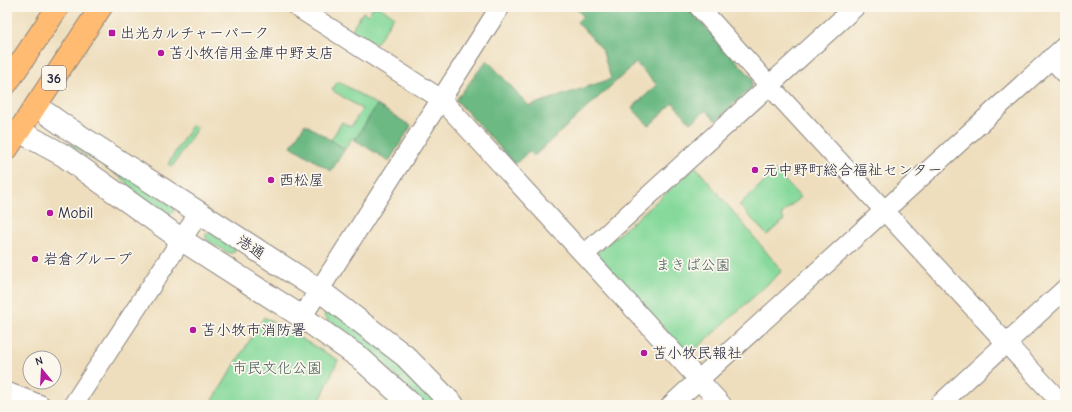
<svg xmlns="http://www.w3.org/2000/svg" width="1072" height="412" viewBox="0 0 1072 412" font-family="'Comic Neue','Klee One',sans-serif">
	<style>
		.green { fill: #86d99b; stroke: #547e6b }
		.forest { fill: #6cb983; stroke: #476e5f }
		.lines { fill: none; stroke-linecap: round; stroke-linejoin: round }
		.minor-casing { stroke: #88807c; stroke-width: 21 }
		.tertiary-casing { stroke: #88807c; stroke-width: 24 }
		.trunk-casing { stroke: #88807c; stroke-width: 24 }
		.minor { stroke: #fff; stroke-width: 19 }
		.tertiary { stroke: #fff; stroke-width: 22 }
		.trunk { stroke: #ffbb71; stroke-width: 22 }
		.poi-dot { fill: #b5179e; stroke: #fbf7ec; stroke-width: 1.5 }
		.labels { text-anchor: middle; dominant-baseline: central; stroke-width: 3.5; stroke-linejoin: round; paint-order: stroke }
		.shield { fill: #fbf7ec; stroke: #636270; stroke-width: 1 }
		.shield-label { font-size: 14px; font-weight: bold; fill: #22223b }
		.poi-label { font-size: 15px; fill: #22223b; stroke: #fbf7ec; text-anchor: start }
		.street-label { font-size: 15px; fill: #22223b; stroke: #fbf7ec }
		.park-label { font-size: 15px; fill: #405958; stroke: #fbf7ec }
	</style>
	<rect width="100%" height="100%" fill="#fbf7ec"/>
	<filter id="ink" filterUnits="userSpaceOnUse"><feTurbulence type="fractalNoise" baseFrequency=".025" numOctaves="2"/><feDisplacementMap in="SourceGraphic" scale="8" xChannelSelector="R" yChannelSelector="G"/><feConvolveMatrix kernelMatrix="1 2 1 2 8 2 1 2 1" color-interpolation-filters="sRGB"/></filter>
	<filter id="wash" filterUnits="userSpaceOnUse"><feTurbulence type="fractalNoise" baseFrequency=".012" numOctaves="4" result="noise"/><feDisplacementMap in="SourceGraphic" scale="16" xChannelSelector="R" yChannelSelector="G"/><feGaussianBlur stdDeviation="0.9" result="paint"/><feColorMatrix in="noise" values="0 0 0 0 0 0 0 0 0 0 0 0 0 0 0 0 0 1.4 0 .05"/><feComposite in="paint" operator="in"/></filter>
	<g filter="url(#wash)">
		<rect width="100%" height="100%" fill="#eedebd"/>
		<g class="green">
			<path d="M373,7H379L394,16L376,44L352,29L363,12L368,15Z"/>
			<path d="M338,81L377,105L355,140L352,138L345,149L331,140L342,122L351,127L362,109L332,90Z"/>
			<path d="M192,125L197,128L172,167L168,164Z"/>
			<path d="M73,141L174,207C175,213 171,215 165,214L144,200L122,178L70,145Z"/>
			<path d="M696,167L782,271L697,348L685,351L596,254Z"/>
			<path d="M776,171L800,197L781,215L784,220L767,235L739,205Z"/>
			<path d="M210,232L235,248V251L233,253H228L208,241C204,237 205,233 210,232Z"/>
			<path d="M330,310L378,345L443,405H426L411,390L371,354L327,320C323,316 324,312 330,310Z"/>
			<path d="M264,317L338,360L318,405H210Z"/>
		</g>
		<g class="forest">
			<path d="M574,7H687L752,78V87L716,121L706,110L691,123L673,103L649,126L632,108L657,85L636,63L534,156L529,151L515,164L456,100L487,60L529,106L611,79L602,49L577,22L583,16Z"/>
			<path d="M377,105L411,126L389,161L355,140Z"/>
			<path d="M305,124L345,149L331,171L291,146Z"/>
		</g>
	</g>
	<g filter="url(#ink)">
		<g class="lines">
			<defs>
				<g id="minor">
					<path d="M297,7L441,99L722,405"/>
					<path d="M699,7L769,85L1063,405"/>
					<path d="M1051,58L1065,73"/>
					<path d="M585,254L855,7"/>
					<path d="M302,317L500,7"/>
					<path d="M7,392L41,405"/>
					<path d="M73,405L199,213"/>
					<path d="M671,405L1065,46"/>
					<path d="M939,405L1065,289"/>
				</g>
				<g id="tertiary">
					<path d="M36,106L63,125L319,290L405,356L453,405"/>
					<path d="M19,131L63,155L182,240L302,317L360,358L412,405"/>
				</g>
				<g id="trunk">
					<path d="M7,83L58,7"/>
					<path d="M7,149L101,7"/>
				</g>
			</defs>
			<use href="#minor" class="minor-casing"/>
			<use href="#tertiary" class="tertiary-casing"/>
			<use href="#trunk" class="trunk-casing"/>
			<use href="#minor" class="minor"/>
			<use href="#tertiary" class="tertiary"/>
			<use href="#trunk" class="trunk"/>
		</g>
	</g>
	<g class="poi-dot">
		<rect x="108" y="29" width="8" height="8" rx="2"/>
		<circle cx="161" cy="53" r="4"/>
		<circle cx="755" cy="170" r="4"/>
		<circle cx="271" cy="180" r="4"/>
		<circle cx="50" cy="213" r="4"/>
		<circle cx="35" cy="259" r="4"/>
		<circle cx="193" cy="330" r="4"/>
		<circle cx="644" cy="353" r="4"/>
	</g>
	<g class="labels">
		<rect class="shield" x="42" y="66" width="24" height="24" rx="3"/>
		<g class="shield-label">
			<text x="54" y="78">36</text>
		</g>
		<g class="poi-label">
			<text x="120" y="33">出光カルチャーパーク</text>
			<text x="169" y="53">苫小牧信用金庫中野支店</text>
			<text x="763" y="170">元中野町総合福祉センター</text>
			<text x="279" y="180">西松屋</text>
			<text x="58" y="213">Mobil</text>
			<text x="43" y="259">岩倉グループ</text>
			<text x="201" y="330">苫小牧市消防署</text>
			<text x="652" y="353">苫小牧民報社</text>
		</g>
		<g class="street-label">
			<text transform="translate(251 247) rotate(33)">港通</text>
		</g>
		<g class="park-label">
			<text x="693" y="265">まきば公園</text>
			<text x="277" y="368">市民文化公園</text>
		</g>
	</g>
	<rect width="1072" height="412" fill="none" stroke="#fbf7ec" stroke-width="24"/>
	<g transform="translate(42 370) rotate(342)"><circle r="19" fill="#fbf7ec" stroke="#a4a2a5"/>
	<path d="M0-3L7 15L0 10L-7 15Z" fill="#b5179e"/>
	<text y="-6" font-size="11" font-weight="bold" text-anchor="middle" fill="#22223b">N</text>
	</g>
</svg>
